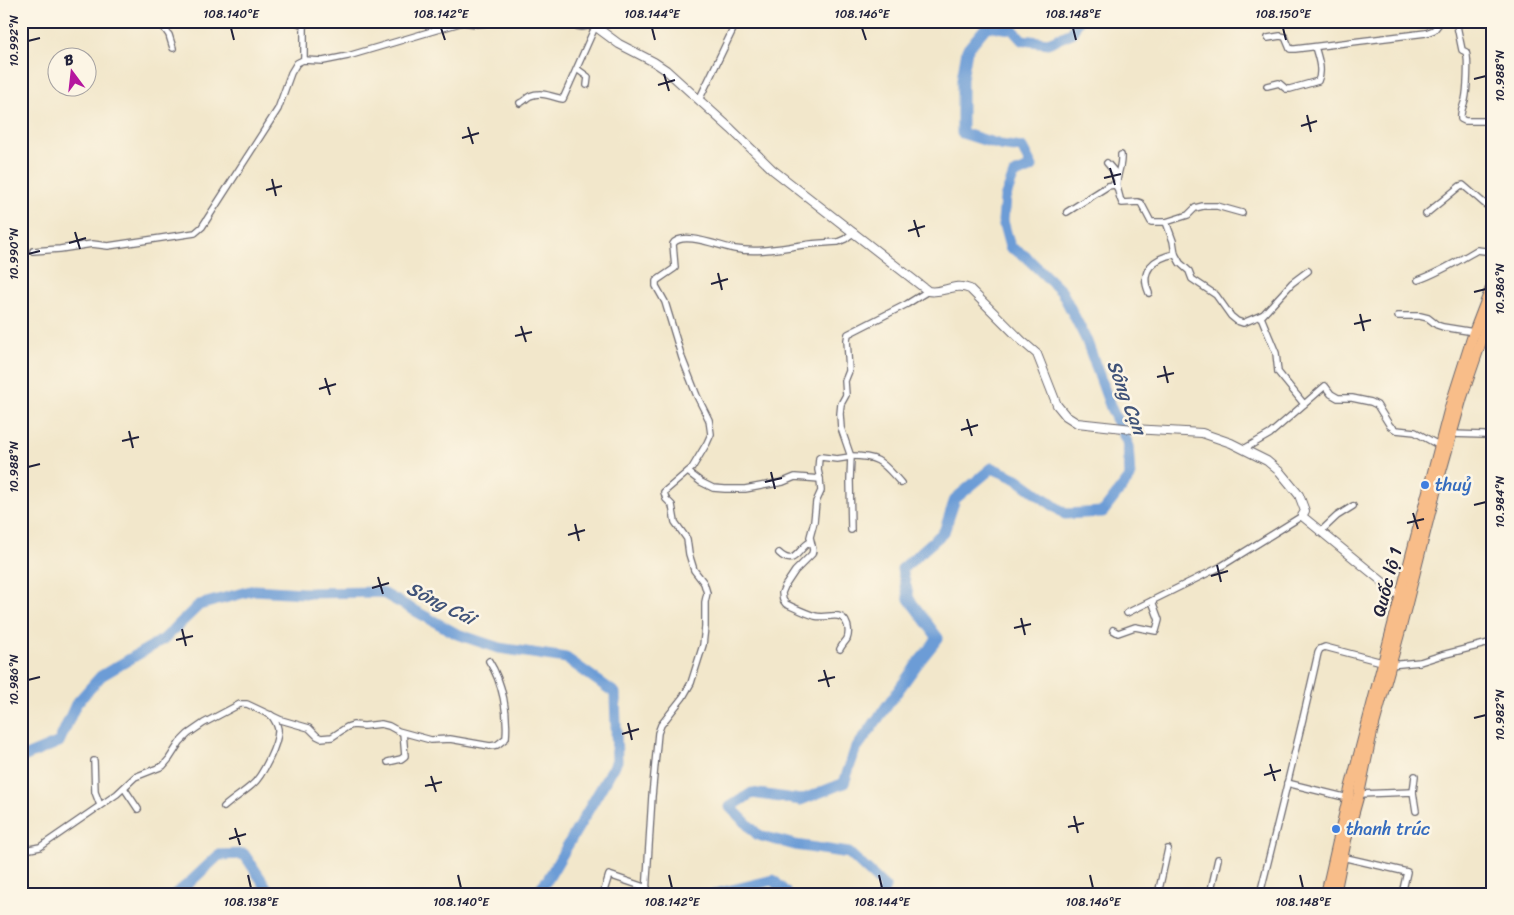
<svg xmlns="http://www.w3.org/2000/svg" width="1514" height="915" viewBox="0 0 1514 915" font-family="Sriracha,sans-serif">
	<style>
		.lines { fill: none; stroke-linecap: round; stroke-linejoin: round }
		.river { stroke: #6c9cd6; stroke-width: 11 }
		.minor-casing { stroke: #6b676d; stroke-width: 8 }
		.tertiary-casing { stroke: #6b676d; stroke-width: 10 }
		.trunk-casing { stroke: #6b676d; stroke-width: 12 }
		.minor { stroke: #fff; stroke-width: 5.5 }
		.tertiary { stroke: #fff; stroke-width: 8 }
		.trunk { stroke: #f8bd89; stroke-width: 10 }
		.ticks { fill: none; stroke: #22223b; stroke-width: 2 }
		.shop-dot { fill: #3f7fe0; stroke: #fcf5e5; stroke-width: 2 }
		.labels { text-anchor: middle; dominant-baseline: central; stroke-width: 5; stroke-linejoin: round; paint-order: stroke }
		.shop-label { font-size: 18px; fill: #366cbe; stroke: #fcf5e5; text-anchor: start }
		.street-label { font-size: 18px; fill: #22223b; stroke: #fcf5e5 }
		.water-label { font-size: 19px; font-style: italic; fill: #405379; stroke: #fcf5e5 }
		.neatline { fill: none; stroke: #22223b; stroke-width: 2 }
		.ticks-label { font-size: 12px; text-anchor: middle; fill: #22223b }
	</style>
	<rect width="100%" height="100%" fill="#fcf5e5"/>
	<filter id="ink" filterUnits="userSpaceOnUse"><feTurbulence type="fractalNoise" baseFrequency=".02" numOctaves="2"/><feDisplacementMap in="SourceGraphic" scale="10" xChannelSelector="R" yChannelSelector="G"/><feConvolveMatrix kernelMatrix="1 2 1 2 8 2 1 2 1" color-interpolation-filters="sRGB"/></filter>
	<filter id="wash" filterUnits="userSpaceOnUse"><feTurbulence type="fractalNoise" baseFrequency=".0096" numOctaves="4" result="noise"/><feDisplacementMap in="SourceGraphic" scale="20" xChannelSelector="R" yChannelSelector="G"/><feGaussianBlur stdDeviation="1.12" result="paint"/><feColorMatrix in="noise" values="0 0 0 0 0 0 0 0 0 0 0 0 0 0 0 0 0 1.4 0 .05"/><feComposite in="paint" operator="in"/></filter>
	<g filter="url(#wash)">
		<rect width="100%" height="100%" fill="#f2e7cb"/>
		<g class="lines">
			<g class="river">
				<path d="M21,758L59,742L76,704L101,676L164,639L199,605L254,590L303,593L381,592L457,634L499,648L566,658L615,693L617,761L548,879L535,894"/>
				<path d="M175,894L187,885L219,855L244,854L271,894"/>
				<path d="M715,894L773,880L787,894"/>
				<path d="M882,894L885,887L849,853L795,845L758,835L730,807L752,793L801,800L844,783L855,750L918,663L938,638L909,599L902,569L944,532L955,499L992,468L1017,479L1065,514L1103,512L1130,477L1128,444L1111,408L1086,339L1062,292L1025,256L1010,247L1003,221L1005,198L1014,174L1032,167L1022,148L1000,145L962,133V79L967,50L987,26L1012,29L1022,40L1048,43L1072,33L1078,21"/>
			</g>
		</g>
	</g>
	<g filter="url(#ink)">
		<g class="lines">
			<defs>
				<g id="minor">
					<path d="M159,21L169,35L173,48"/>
					<path d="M295,21L304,26V60"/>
					<path d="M1456,21L1462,50L1466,52C1469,59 1467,92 1465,100C1463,107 1460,112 1461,119L1465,121H1493"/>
					<path d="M1268,38L1280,36L1285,37L1290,49H1295L1426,33L1434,30L1441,21"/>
					<path d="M577,69L588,77L587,85"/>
					<path d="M1267,86L1279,83L1286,89H1290L1318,81C1323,71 1318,57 1315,47"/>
					<path d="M699,100L737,21"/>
					<path d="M520,103C525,101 526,98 530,96C542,91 552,97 563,99L595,27"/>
					<path d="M1107,163L1114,171L1116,178"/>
					<path d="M1117,187C1116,173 1122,168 1121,155"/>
					<path d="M1067,212L1108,186L1114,185L1117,187L1120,198L1122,203L1138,202L1141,203L1151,222H1166L1173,241L1175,254L1180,263L1189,271L1192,279L1216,295L1231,316L1237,321L1243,323L1262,315"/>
					<path d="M1426,214L1460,186L1463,185L1493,211"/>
					<path d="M1166,222L1188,215L1195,208L1203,206H1217L1242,213"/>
					<path d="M33,251L60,249L92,244L108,246L195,233L202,227L278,109L291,73L297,63L303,60L323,61L348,56L463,22"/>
					<path d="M1418,280C1439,273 1458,261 1477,250L1493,252"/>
					<path d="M1149,293C1139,271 1153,258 1175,254"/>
					<path d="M1398,316H1420L1428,318L1437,325L1443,327L1474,332"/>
					<path d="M1304,404L1278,372L1276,353L1261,317L1292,283L1308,271"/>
					<path d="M1451,434L1484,435L1493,438"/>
					<path d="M1244,449L1270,434L1325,386L1331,394L1338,398H1352L1371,402L1377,405L1390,426L1396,430L1415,432L1440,446"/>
					<path d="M850,456C880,456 882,462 901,483"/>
					<path d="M688,472L701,482L713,488L725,489H745L783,482L795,477L820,479L818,470L819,458L821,457L837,459L850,457V454L841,428L840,414L841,404L846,395L845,381L849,371L847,340L848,334L907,304L928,291"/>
					<path d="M820,479L821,491L816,502L814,522L810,537L813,550L812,554L795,571L785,586L782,593L783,600L786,604C795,608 805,613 815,616C823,618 830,615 838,616C848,618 850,631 847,639C845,642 842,645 840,649"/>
					<path d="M851,530L850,480L851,456"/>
					<path d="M1320,532L1337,516L1353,506"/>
					<path d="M779,553C795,568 798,548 810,542"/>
					<path d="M1127,613L1220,567L1302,516"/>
					<path d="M1113,630L1118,633L1135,627L1156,631L1159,620L1152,601"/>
					<path d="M1390,665L1420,662L1442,655L1493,642"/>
					<path d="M94,761L95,792L100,805"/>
					<path d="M388,762L401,759L405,756L403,733"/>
					<path d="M1287,783L1348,798"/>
					<path d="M124,788L138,809"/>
					<path d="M1413,792L1415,776"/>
					<path d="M1359,794L1413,792L1416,811"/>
					<path d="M224,807C233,799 243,793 252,785C262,777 279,743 278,729C277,724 274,719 271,715"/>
					<path d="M21,848L30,849L40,847L117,794L135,777L163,766L169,759L180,742L188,734L204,723L240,704H247L281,720L309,728L317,736L321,738L332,737L347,727L353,725L364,726L381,724L389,726L398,731L431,740L450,739L490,746L497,745L506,738C508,713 503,683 489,661"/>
					<path d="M1342,857L1407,872L1402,894"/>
					<path d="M603,894L609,875L647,888"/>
					<path d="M646,894L652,796L658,733L661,725L683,697L691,683L703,645L705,627V602L707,593L704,583L694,570L689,554L687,539L675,522L672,505L666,499L664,492L692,468L707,443L711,434L709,420L697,396L682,358L665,302L656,286V281L675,268L673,244C682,230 721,247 735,249C759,253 780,248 804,245C815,243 826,243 838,242L845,239L854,232"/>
					<path d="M1158,894L1168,849"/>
					<path d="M1210,894L1218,859"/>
					<path d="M1260,894C1280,814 1300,734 1318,653L1320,649L1325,647L1382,662"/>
				</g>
				<g id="tertiary">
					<path d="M463,21L476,23L498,21"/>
					<path d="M556,21L582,26L592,24L619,44L654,62L666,70L731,129L773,170L928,291C944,294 954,282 970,289L1022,341L1037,354L1057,405L1066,416L1077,423L1133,429L1202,433L1231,443L1267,461L1280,472L1299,495L1305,511L1302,516L1400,596"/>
				</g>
				<g id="trunk">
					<path d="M1326,894L1350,789L1450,407L1473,335L1493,283"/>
					<path d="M1335,894L1346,840L1359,794L1372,732L1401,627L1436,489L1462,397L1493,307"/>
				</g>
			</defs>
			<use href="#minor" class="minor-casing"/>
			<use href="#tertiary" class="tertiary-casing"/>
			<use href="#trunk" class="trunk-casing"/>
			<use href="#minor" class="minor"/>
			<use href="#tertiary" class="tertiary"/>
			<use href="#trunk" class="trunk"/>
		</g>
	</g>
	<path class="ticks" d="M231,28L234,40M441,28L445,40M652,28L655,40M862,28L866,40M1073,28L1076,40M1283,28L1286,40M28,41L40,38M664,74L669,91M1474,79L1486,76M658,85L675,80M1307,115L1311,132M1301,126L1317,121M468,127L473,144M462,138L479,133M1110,168L1115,185M1104,178L1121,174M272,179L276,196M266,190L282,186M914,220L919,237M908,231L925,226M75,232L80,249M69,243L86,238M28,254L40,251M718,273L722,290M711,284L728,279M1474,292L1486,289M1360,314L1364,331M1354,324L1371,320M521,326L526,342M515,336L532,332M1164,366L1168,383M1157,377L1174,373M325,378L330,395M319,389L336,384M967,419L972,436M961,430L978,425M129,431L133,448M122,441L139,437M28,467L40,464M771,472L775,489M765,482L782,478M1474,505L1486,502M1413,513L1418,529M1407,523L1424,519M575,524L579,541M568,535L585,530M1217,565L1221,582M1211,576L1228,571M378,577L383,594M372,588L389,583M1021,618L1025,635M1014,628L1031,624M182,629L186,646M176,640L193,636M824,670L829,687M28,680L40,677M818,681L835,677M1474,718L1486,715M628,723L632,740M622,734L639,729M1270,764L1275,781M1264,775L1281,770M431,776L436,792M425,786L442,782M1074,816L1078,833M1068,827L1084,823M235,828L240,845M229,839L246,834M248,875L251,888M458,875L461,888M669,875L672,888M879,875L882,888M1090,875L1093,888M1300,875L1303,888"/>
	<g class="shop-dot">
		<circle cx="1425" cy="485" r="5"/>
		<circle cx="1336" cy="829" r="5"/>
	</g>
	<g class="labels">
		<g class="shop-label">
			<text x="1435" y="485">thuỷ</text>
			<text x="1346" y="829">thanh trúc</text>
		</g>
		<g class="street-label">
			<text transform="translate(1387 582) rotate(-75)">Quốc lộ 1</text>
		</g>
		<g class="water-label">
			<text transform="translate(1127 397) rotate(69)">Sông Cạn</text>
			<text transform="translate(441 603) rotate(27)">Sông Cái</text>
		</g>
	</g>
	<rect width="1514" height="915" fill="none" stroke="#fcf5e5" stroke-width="55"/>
	<g transform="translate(72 72) rotate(345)"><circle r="24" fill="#fcf5e5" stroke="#a5a1a1"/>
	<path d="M0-4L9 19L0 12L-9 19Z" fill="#b5179e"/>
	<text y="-8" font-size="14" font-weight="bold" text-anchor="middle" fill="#22223b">B</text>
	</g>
	<rect x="28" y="28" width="1458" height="860" class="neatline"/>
	<g class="ticks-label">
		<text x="231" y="18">108.140°E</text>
		<text x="441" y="18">108.142°E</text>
		<text x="652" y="18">108.144°E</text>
		<text x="862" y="18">108.146°E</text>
		<text x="1073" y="18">108.148°E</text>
		<text x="1283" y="18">108.150°E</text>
		<text transform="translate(14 41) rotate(-90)" y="4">10.992°N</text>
		<text transform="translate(1500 76) rotate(-90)" y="4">10.988°N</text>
		<text transform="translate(14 254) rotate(-90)" y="4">10.990°N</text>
		<text transform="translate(1500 289) rotate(-90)" y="4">10.986°N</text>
		<text transform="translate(14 467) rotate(-90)" y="4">10.988°N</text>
		<text transform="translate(1500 502) rotate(-90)" y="4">10.984°N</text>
		<text transform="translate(14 680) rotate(-90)" y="4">10.986°N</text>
		<text transform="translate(1500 715) rotate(-90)" y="4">10.982°N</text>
		<text x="251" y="906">108.138°E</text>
		<text x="461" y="906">108.140°E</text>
		<text x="672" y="906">108.142°E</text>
		<text x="882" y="906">108.144°E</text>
		<text x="1093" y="906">108.146°E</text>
		<text x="1303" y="906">108.148°E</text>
	</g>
</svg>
